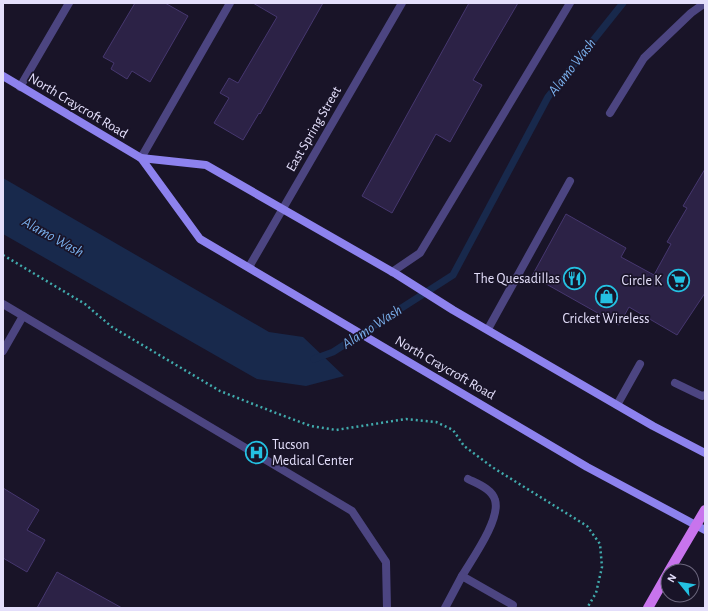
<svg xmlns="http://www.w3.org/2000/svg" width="708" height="611" viewBox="0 0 708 611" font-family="'Alegreya Sans',sans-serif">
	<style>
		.water { fill: #18294c }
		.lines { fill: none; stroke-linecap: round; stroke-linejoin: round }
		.stream { stroke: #18294c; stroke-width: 7 }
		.building { fill: #2c2246; stroke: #46376f }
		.path { stroke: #41abad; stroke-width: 2.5; stroke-dasharray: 2 3; stroke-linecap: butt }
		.service { stroke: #4c4581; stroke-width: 8 }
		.minor { stroke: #4c4581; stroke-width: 8 }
		.secondary { stroke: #8d82ee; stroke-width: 8 }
		.primary { stroke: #c874ed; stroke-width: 10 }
		.labels { text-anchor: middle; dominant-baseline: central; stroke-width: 3.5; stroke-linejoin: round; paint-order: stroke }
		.street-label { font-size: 14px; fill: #e4dffb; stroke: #191428 }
		.poi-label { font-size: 14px; fill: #e4dffb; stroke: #191428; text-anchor: end }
		.water-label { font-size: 15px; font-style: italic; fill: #7ab0ed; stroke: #191428 }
	</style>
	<rect width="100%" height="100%" fill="#191428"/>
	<path class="water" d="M3,178L269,332L303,337L344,376L306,386L257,379L3,234Z"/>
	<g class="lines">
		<path class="stream" d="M314,359L333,352L453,275L548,97L623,3"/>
	</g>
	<g class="building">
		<path d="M135,3H165L188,16L150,82L132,71L127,79L111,69L114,63L103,57Z"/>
		<path d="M253,3H323L260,114L259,113L243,140L214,123L229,98L220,93L229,78L238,83L277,17Z"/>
		<path d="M469,3H518L473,80L482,85L450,142L436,134L392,213L362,196Z"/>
		<path d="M705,169V293L677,335L629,307L619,325L532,276L566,214L626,248L621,257L654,275L671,244L667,242L687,208L683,206Z"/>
		<path d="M3,488L39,510L27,530L45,540L27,572L3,558Z"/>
		<path d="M57,572L122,608H37Z"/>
	</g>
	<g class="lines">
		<path class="path" d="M3,255L85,304L112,327L220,391L276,413L311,426L336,430L406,419L436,422L453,430L464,446L492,467L587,526L600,544L602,567L596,593L587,608"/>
		<g class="service">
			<path d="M610,113L644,58L691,13L705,3"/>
			<path d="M141,158L230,3"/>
			<path d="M392,272L420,253L570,3"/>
			<path d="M488,329L570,181"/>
			<path d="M3,351L23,316"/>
			<path d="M675,383L702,396L705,395"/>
			<path d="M617,405L640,364"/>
			<path d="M462,576C472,559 501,519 495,500C492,489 478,484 468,479"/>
			<path d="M445,608L462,576L513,605L512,608"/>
		</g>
		<g class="minor">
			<path d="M20,87L69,3"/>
			<path d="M249,267L402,3"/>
			<path d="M3,304L352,511L386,562L387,608"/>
		</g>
		<g class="secondary">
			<path d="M3,76L141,158L200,239L587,467L705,530"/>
			<path d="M141,158L206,165L396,274L453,310L653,426L705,453"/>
		</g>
		<g class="primary">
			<path d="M669,571L705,510"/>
			<path d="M648,608L668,573"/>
		</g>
	</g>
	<defs>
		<symbol id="restaurant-ring" viewBox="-11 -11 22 22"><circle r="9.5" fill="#191428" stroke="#24c1e2" stroke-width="1.5"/><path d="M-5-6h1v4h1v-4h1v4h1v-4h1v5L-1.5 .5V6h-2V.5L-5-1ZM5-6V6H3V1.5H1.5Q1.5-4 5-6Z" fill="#24c1e2"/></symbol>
		<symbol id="supermarket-ring" viewBox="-11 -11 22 22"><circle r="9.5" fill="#191428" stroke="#24c1e2" stroke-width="1.5"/><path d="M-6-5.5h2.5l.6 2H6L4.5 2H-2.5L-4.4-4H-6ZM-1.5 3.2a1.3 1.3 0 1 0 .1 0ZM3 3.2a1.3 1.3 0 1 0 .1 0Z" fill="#24c1e2"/></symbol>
		<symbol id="shop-ring" viewBox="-11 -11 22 22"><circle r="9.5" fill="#191428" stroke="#24c1e2" stroke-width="1.5"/><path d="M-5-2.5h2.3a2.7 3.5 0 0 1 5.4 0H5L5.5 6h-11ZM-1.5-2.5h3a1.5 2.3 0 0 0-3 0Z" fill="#24c1e2"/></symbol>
		<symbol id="hospital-ring" viewBox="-11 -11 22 22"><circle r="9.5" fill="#191428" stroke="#24c1e2" stroke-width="1.5"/><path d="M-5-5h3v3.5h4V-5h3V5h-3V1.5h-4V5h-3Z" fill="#24c1e2"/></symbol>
	</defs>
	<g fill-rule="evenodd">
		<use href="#restaurant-ring" x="562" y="266" width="25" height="25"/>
		<use href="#supermarket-ring" x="666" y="268" width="25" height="25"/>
		<use href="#shop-ring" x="594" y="284" width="25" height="25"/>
		<use href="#hospital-ring" x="244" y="440" width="25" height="25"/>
	</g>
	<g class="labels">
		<g class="street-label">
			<text transform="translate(78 106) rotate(31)">North Craycroft Road</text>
			<text transform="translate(314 129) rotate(-60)">East Spring Street</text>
			<text transform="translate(445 368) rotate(30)">North Craycroft Road</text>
		</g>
		<g class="poi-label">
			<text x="560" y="279">The Quesadillas</text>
			<text x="662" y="281">Circle K</text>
			<text x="606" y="319" text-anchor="middle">Cricket Wireless</text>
			<text x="272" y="445" text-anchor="start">Tucson<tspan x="272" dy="16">Medical Center</tspan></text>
		</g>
		<g class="water-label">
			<text transform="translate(572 67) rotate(-52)">Alamo Wash</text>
			<text transform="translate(53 237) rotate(29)">Alamo Wash</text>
			<text transform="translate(372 327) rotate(-33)">Alamo Wash</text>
		</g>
	</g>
	<rect width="708" height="611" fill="none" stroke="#e4dffb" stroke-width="8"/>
	<g transform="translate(680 583) rotate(300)"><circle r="19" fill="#191428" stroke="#6a657c"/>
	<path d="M0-3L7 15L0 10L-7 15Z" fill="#24c1e2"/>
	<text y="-6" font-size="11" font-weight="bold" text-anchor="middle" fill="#e4dffb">N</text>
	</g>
</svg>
